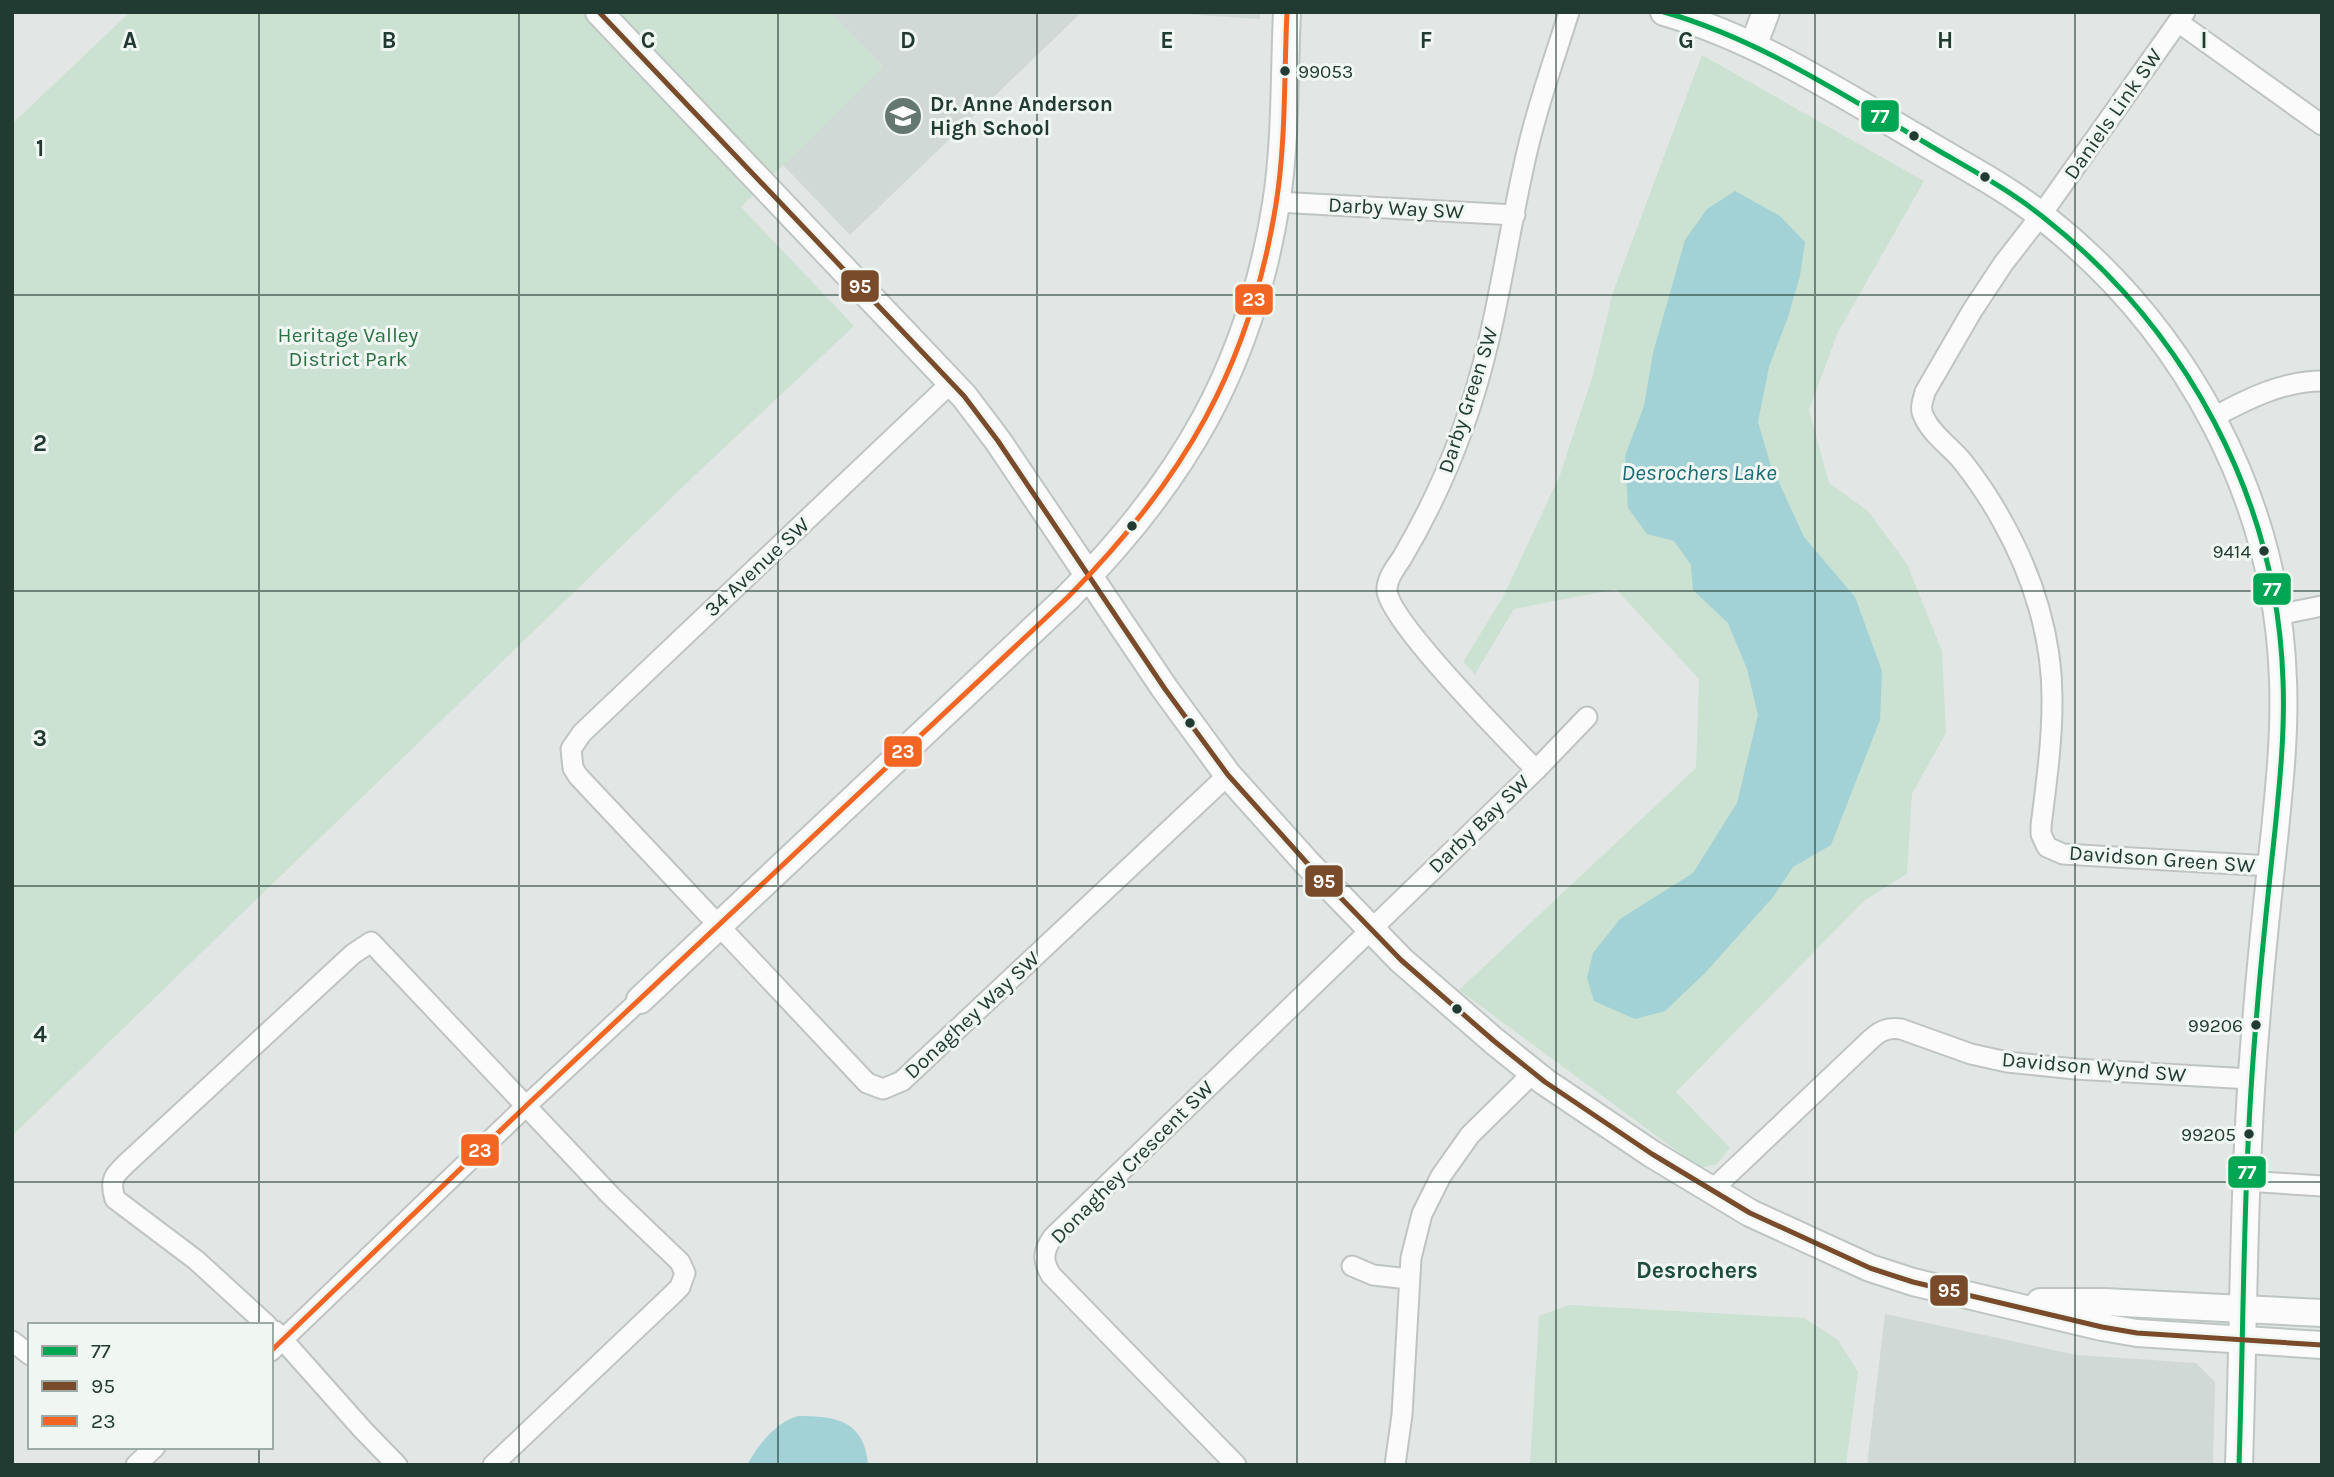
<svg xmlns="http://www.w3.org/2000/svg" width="2334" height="1477" viewBox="0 0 2334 1477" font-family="Karla,sans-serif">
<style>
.built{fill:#d0d9d5}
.green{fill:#cbe1d1}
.water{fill:#a2d1d6}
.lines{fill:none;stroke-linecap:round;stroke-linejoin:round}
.street-casing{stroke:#bfc4c2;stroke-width:23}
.secondary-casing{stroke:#bec5c2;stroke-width:30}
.street{stroke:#fbfbfb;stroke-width:19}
.secondary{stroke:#fbfbfb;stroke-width:26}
.bus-1-casing{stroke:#f0f7f3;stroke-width:10}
.bus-2-casing{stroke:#f0f7f3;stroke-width:10}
.bus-3-casing{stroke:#f0f7f3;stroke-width:10}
.bus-1{stroke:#00a651;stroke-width:5}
.bus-2{stroke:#7a4b2a;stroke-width:5}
.bus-3{stroke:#f26522;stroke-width:5}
.grid{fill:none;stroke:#213a32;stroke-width:2;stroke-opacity:0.55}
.bus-dot{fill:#213a32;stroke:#f0f7f3;stroke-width:2.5}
.labels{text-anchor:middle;stroke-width:6;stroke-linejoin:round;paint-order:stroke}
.bus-label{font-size:19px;fill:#213a32;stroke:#f0f7f3;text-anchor:end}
.poi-label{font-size:21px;font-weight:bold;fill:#213a32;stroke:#f0f7f3;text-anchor:start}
.street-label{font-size:21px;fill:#213a32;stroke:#f0f7f3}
.park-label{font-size:21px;fill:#2b7043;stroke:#f0f7f3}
.water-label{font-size:23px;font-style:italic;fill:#1c6b75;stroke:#f0f7f3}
.neighbourhood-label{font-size:23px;font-weight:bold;fill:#1d4c3e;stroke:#f0f7f3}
.grid-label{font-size:23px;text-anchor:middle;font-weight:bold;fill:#213a32;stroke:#f0f7f3;stroke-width:6;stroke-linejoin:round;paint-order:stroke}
.line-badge{stroke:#f0f7f3;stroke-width:2.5}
.badge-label{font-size:19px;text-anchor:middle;font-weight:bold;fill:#fff}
</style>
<rect width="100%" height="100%" fill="#e2e7e5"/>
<!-- built -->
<g class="built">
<polygon points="830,12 1082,12 850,235 783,165 883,67"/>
<polygon points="1153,12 1260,12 1260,19"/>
<polygon points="1885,1314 2077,1355 2196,1363 2215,1382 2213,1465 1867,1465"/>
</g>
<!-- green -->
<g class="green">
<polygon points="130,12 830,12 883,67 741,207 854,326 694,476 12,1136 12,124"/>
<polygon points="1702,55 1924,181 1838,332 1809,410 1829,483 1868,511 1907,564 1942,651 1946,733 1912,794 1907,874 1865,900 1676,1092 1730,1148 1717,1164 1700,1168 1459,990 1696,768 1699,679 1616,589 1514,609 1475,674 1463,662 1504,595 1560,475 1592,378 1613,292"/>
<polygon points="1569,1305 1804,1318 1838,1340 1858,1372 1846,1465 1530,1465 1539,1316"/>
</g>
<!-- water -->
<g class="water">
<polygon points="1735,191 1780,216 1805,242 1800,276 1788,317 1769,367 1758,422 1770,463 1804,537 1855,597 1882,671 1880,720 1831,845 1793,867 1773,897 1705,973 1665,1011 1635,1019 1594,1001 1587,978 1593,953 1620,919 1693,873 1737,803 1758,715 1747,669 1728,623 1693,590 1691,565 1674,541 1647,534 1628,508 1625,456 1644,406 1653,353 1685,240 1707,209"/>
<path d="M 798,1416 C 836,1416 864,1420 868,1465 L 747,1465 C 758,1445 776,1422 798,1416 Z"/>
</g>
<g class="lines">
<defs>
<g id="street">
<path d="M 2185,12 L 2041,215 L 2003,264 L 1972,311 L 1925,392 C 1923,401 1919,408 1924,417 C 1932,435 1951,447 1963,462 C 1977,480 1990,499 2001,519 C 2033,575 2053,639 2052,703 C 2052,744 2046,785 2041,826 L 2041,834 L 2047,847 L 2063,854 L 2271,866"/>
<polyline points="2178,22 2322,125"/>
<polyline points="1277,202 1515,215"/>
<polyline points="952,382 582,733 571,749 573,768 578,776 867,1083 883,1089 902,1081 1228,775"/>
<path d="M 2214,417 C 2247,399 2283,381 2322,381"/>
<polyline points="2277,615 2322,606"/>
<path d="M 1536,770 C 1508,741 1391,623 1387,591 C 1386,579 1396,567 1402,558 C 1426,517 1447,473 1463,428 C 1495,341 1504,255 1524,165 C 1535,113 1553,63 1569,12"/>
<polyline points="2246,1181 2322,1186"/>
<path d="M 1711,1191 L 1868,1042 C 1878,1032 1886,1027 1901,1029 L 1971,1054 L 2007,1062 L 2075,1069 L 2251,1079"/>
<polyline points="1352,1266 1373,1275 1409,1279"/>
<path d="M 267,1325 L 196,1260 L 115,1199 C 109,1180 114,1175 128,1162 L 353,954 L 371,942 L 611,1196 L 680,1262 L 685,1273 L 680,1287 L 672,1295 L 493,1465"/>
<polyline points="275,1331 363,1430 397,1465"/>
<polyline points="12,1341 30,1355"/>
<polyline points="271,1351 527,1105 640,1000"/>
<polyline points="136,1465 155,1447"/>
<path d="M 1236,1465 L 1051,1275 C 1042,1260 1043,1251 1053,1237 L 1536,770 L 1587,717"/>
<polyline points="1395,1465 1402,1415 1411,1258 1422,1214 1441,1176 1470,1135 1533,1073"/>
</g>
<g id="secondary">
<polyline points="599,12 964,396 998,441 1165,689 1228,775 1307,863 1401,960 1494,1041 1545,1082 1652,1154 1750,1213 1870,1268 1913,1282 2102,1327 2137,1333 2322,1345"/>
<path d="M 1664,12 C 1758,39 1840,93 1924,142 C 1964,166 2007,188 2043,217 C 2186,329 2277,498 2283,680 C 2285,730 2280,780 2275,830 C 2268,894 2261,959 2256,1023 C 2243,1170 2244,1317 2239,1465"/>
<polyline points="1753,46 1766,12"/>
<path d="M 640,1000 L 1068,597 C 1183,481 1250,367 1276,204 C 1286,142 1284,75 1287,12"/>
<polyline points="2040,1302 2104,1302 2322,1313"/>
</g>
</defs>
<!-- street casing -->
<use href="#street" class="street-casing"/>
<!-- secondary casing -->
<use href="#secondary" class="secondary-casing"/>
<!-- street -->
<use href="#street" class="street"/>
<!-- secondary -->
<use href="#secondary" class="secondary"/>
<defs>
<path id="bus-1" d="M 1664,12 C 1758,39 1840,93 1924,142 C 1964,166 2007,188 2043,217 C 2186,329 2277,498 2283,680 C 2285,730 2280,780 2275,830 C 2268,894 2261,959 2256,1023 C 2243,1170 2244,1317 2239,1465"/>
<polyline id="bus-2" points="599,12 964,396 998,441 1165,689 1228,775 1307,863 1401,960 1494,1041 1545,1082 1652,1154 1750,1213 1870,1268 1913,1282 2102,1327 2137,1333 2322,1345"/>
<path id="bus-3" d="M 271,1351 L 527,1105 L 1068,597 C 1183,481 1250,367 1276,204 C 1286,142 1284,75 1287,12"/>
</defs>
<!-- bus-1 casing -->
<use href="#bus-1" class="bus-1-casing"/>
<!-- bus-2 casing -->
<use href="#bus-2" class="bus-2-casing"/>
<!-- bus-3 casing -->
<use href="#bus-3" class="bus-3-casing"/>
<!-- bus-1 -->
<use href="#bus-1" class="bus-1"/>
<!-- bus-2 -->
<use href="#bus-2" class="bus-2"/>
<!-- bus-3 -->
<use href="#bus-3" class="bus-3"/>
</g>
<!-- grid -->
<path class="grid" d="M 259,12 L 259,1325M 519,12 L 519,1465M 778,12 L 778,1465M 1037,12 L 1037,1465M 1297,12 L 1297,1465M 1556,12 L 1556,1465M 1815,12 L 1815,1465M 2075,12 L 2075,1465M 12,295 L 2322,295M 12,591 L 2322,591M 12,886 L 2322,886M 12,1182 L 2322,1182M 259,1447 L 259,1465"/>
<!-- icons -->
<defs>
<symbol id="school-disc" viewBox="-11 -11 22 22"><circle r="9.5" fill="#657771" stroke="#f0f7f3"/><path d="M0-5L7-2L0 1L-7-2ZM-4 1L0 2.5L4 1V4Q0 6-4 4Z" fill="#fff"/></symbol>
</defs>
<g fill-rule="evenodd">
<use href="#school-disc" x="881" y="94" width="44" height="44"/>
</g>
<!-- markers -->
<g class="bus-dot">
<circle cx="1285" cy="71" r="6"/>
<circle cx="1914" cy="136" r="6"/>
<circle cx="1985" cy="177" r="6"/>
<circle cx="1132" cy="526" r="6"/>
<circle cx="2264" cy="551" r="6"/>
<circle cx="1190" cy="723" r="6"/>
<circle cx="1457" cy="1009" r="6"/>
<circle cx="2256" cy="1025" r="6"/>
<circle cx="2249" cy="1134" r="6"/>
</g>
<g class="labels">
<!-- bus labels -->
<g class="bus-label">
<text x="1298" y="78" text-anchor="start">99053</text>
<text x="2251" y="558">9414</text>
<text x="2243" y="1032">99206</text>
<text x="2236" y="1141">99205</text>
</g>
<!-- poi labels -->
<g class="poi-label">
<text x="930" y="111">Dr. Anne Anderson<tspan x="930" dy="24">High School</tspan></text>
</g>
<!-- street labels -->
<g class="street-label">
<text transform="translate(2113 114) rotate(-55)" y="7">Daniels Link SW</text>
<text transform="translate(1396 208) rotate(3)" y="7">Darby Way SW</text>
<text transform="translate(1468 400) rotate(-72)" y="7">Darby Green SW</text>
<text transform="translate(757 567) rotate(-43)" y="7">34 Avenue SW</text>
<text transform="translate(1479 824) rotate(-44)" y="7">Darby Bay SW</text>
<text transform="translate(2162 859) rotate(4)" y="7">Davidson Green SW</text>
<text transform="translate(972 1015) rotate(-43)" y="7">Donaghey Way SW</text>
<text transform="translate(2094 1067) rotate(5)" y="7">Davidson Wynd SW</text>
<text transform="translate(1132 1162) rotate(-45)" y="7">Donaghey Crescent SW</text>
</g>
<!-- park labels -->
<g class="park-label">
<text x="348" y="342">Heritage Valley<tspan x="348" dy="24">District Park</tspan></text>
</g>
<!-- water labels -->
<g class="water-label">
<text x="1699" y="480">Desrochers Lake</text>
</g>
<!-- neighbourhood labels -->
<g class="neighbourhood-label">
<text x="1697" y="1278">Desrochers</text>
</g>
</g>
<g class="grid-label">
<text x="130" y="48">A</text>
<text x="389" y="48">B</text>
<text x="648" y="48">C</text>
<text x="908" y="48">D</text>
<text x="1167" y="48">E</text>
<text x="1426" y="48">F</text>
<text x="1686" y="48">G</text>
<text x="1945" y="48">H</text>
<text x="2204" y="48">I</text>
<text x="40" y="156">1</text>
<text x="40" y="451">2</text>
<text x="40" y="746">3</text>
<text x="40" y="1042">4</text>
</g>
<g class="line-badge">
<rect x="1860" y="99" width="40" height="34" rx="7" fill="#00a651"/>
<rect x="840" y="269" width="40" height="34" rx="7" fill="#7a4b2a"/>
<rect x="1234" y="283" width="40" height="33" rx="7" fill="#f26522"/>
<rect x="2252" y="572" width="40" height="34" rx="7" fill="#00a651"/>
<rect x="883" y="735" width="40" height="33" rx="7" fill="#f26522"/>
<rect x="1304" y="864" width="40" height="34" rx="7" fill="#7a4b2a"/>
<rect x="460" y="1133" width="40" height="34" rx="7" fill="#f26522"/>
<rect x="2227" y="1155" width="40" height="34" rx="7" fill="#00a651"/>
<rect x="1929" y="1274" width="40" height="33" rx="7" fill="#7a4b2a"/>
</g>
<g class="badge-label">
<text x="1880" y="123">77</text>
<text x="860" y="293">95</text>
<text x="1254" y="306">23</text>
<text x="2272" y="596">77</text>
<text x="903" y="758">23</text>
<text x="1324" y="888">95</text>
<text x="480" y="1157">23</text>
<text x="2247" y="1179">77</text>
<text x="1949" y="1297">95</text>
</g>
<!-- border -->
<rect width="2334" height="1477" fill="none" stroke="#213a32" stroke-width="28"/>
<!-- legend -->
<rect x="28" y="1323" width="245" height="126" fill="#f0f7f3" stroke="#9daba6" stroke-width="2"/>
<rect x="42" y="1346" width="35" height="10" fill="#00a651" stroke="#9daba6" stroke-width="2"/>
<text x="91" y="1358" font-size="21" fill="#213a32">77</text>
<rect x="42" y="1381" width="35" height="10" fill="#7a4b2a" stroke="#9daba6" stroke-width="2"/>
<text x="91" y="1393" font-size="21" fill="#213a32">95</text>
<rect x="42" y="1416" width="35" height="10" fill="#f26522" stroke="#9daba6" stroke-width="2"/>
<text x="91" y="1428" font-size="21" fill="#213a32">23</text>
</svg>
